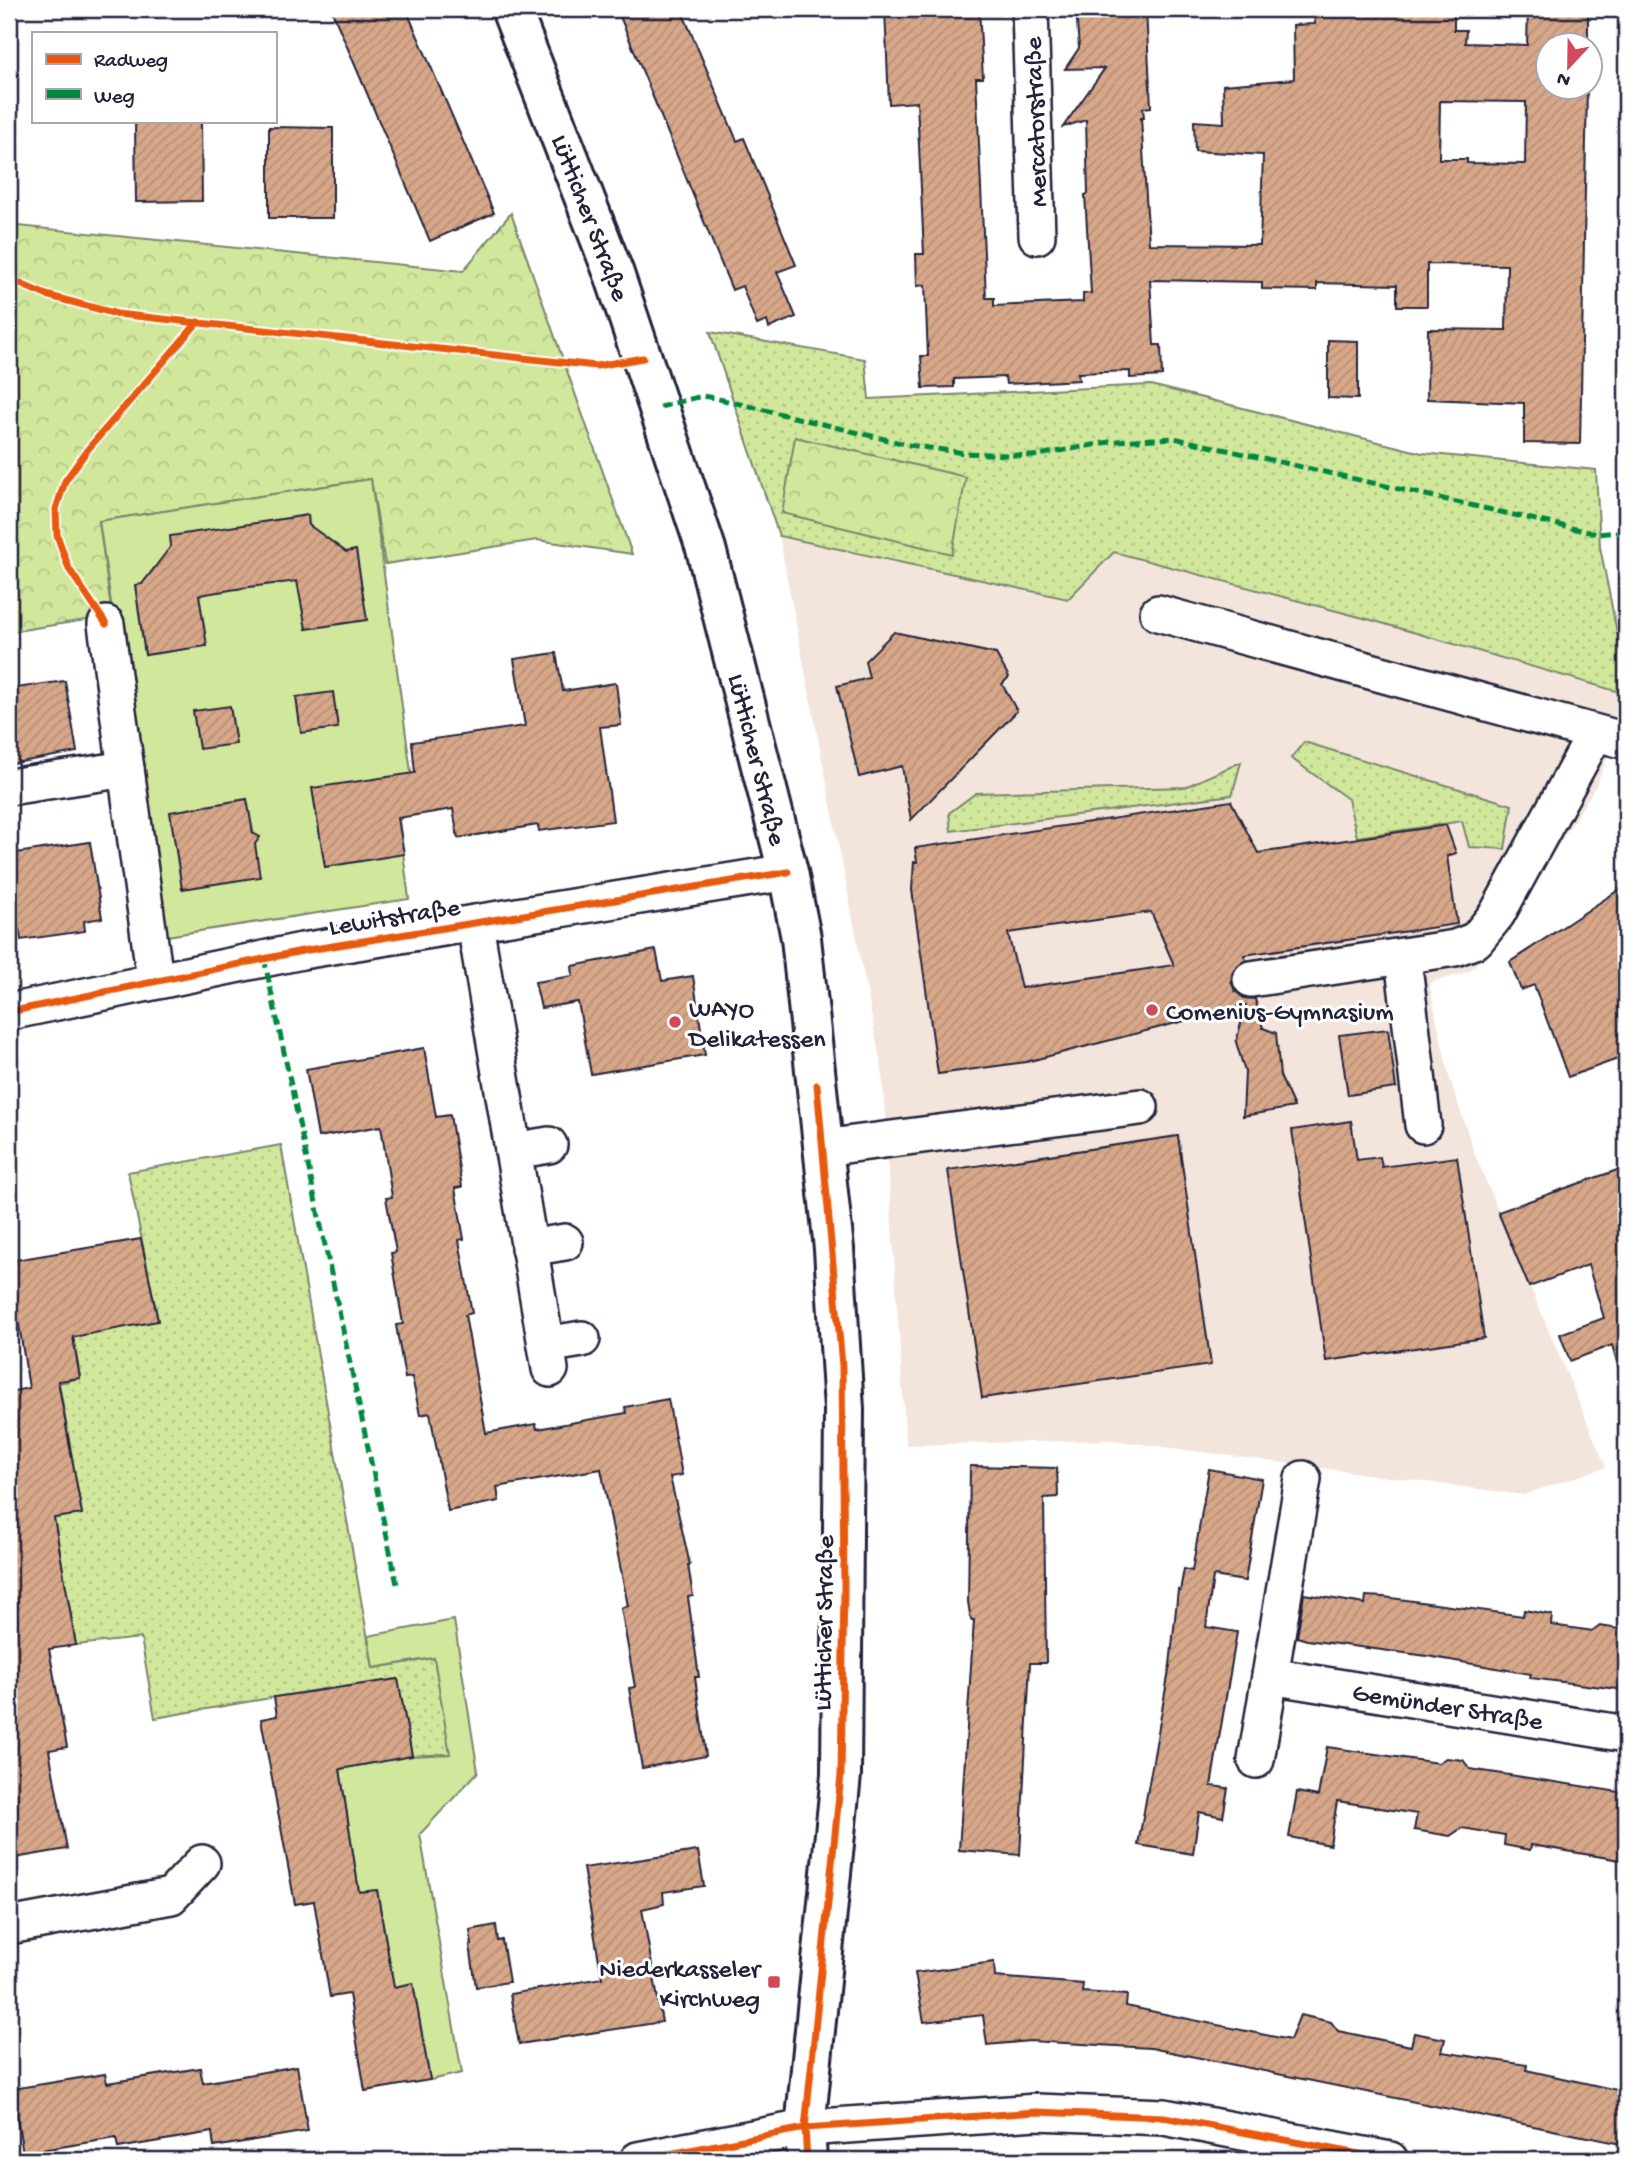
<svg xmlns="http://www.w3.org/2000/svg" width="1635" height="2169" viewBox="0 0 1635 2169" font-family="'Gochi Hand',sans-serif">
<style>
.built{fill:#f3e5dc}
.grass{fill:url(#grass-dots);stroke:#7a846c;stroke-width:2}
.park{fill:url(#park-crowns);stroke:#7a846c;stroke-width:2}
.garden{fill:#d1e79c;stroke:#7a846c;stroke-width:2}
.building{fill:url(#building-hatch);stroke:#22223b;stroke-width:2;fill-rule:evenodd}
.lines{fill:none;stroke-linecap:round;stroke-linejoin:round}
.minor-casing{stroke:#22223b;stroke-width:40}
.major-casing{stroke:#22223b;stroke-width:44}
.minor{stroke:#fff;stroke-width:35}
.major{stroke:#fff;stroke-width:38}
.quiet{stroke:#00873e;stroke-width:5;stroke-dasharray:10 5;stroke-linecap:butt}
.cycleway-casing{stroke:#fff;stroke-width:11}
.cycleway{stroke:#e8590c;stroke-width:7}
.poi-dot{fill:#d1495b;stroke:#fff;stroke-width:2.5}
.labels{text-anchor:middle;stroke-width:6;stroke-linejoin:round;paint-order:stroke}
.street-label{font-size:26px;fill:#22223b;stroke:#fff}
.poi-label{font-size:26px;fill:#22223b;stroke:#fff;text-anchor:start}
</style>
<defs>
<pattern id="grass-dots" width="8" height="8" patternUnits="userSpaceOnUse" patternTransform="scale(1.75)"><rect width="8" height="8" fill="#d1e79c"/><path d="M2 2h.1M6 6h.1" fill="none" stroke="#b3c687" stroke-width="1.8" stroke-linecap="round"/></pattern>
<pattern id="park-crowns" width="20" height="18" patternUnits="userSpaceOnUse" patternTransform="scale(1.75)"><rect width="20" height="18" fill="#d1e79c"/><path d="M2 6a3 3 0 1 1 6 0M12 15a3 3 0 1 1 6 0" fill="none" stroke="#b3c687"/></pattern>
<pattern id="building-hatch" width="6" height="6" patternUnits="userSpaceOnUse" patternTransform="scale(1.75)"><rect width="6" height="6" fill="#d7a789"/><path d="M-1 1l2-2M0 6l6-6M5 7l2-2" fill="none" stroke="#b88f77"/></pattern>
</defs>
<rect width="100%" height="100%" fill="#fff"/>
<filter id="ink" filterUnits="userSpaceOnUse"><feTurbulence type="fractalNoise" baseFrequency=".0143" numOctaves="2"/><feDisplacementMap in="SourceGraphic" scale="14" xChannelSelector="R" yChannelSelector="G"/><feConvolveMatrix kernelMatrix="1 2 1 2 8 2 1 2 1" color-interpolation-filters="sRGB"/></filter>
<g filter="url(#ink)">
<!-- built -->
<polygon class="built" points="779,536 1068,599 1113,552 1371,620 1626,694 1626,710 1597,784 1496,945 1468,972 1429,983 1449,1076 1475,1155 1606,1467 1523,1495 1112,1440 906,1445 882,1070"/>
<!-- grass -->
<g class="grass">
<polygon points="710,332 865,359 869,399 1151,385 1422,453 1596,470 1600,547 1626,678 1626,694 1371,620 1114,552 1068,599 779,536"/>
<polygon points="1304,742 1512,805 1505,849 1469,847 1462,821 1357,837 1348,799 1291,758"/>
<polygon points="1241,762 1232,795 951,831 949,813 976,793 1185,787"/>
<polygon points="281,1145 373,1668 434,1658 451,1754 412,1756 398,1680 330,1692 328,1688 155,1718 141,1638 76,1645 54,1518 82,1514 59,1383 80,1378 73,1337 81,1335 80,1329 103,1331 158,1320 128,1172"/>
</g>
<!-- park -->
<g class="park">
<polygon points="511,213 632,554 537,540 385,564 371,479 99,521 112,616 9,632 9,225 463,271"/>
<polygon points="795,437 966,477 952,554 782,513"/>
</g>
<!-- garden -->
<g class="garden">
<polygon points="371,479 415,801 399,821 409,899 160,937 99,521"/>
<polygon points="454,1620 478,1772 420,1834 462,2073 430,2080 413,1984 394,1987 377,1890 359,1892 340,1769 412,1756 450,1754 434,1658 373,1668 368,1636"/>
</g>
<!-- building -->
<g class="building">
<polygon points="331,9 406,9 494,213 430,241"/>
<polygon points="617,9 681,9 737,141 744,138 796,265 777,272 796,317 769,328 767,321 757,325 742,286 732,290"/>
<path d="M 885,9 L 979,9 L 983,78 L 976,78 L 986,298 L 994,298 L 994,306 L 1083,302 L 1083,294 L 1091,293 L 1085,195 L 1088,194 L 1086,120 L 1063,127 L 1105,68 L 1065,69 L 1079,48 L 1076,9 L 1146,9 L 1151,107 L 1143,108 L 1144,118 L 1141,118 L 1149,244 L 1260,245 L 1263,155 L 1195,151 L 1194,121 L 1224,123 L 1223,85 L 1294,79 L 1293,25 L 1315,24 L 1314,9 L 1454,9 L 1454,30 L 1466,30 L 1465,43 L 1527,45 L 1528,9 L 1588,9 L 1588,46 L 1548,46 L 1548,88 L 1587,88 L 1580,444 L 1524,443 L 1524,403 L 1427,399 L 1428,329 L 1506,330 L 1507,265 L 1427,264 L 1427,306 L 1397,306 L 1397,285 L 1317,283 L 1317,290 L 1262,289 L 1262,282 L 1150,280 L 1154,345 L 1161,345 L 1162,376 L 1130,378 L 1130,371 L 1078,373 L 1079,380 L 1006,384 L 1005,377 L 954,379 L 954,387 L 923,388 L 921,356 L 928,356 L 925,285 L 917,286 L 916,254 L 924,254 L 917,102 L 889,104 ZM 1440,101 L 1526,102 L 1525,164 L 1467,163 L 1467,159 L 1439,159 Z"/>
<polygon points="135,121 201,121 202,201 136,202"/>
<polygon points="269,127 333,128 333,218 269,218"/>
<polygon points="1328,340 1358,341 1358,399 1328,398"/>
<polygon points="308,515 309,525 346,552 356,550 367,620 306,629 297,581 249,587 199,595 207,646 145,655 135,585 142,584 171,546 170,536"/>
<polygon points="894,632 996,654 1009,677 1002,684 1017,711 911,820 902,766 859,777 837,686 869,678 865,661"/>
<polygon points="556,653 563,691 616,683 621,725 600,727 613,821 539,831 538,825 458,838 453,809 398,818 404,854 325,867 312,788 415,773 412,742 525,726 514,659"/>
<polygon points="65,681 77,752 9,764 9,689"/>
<polygon points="333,692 338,728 301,733 296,697"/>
<polygon points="230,706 236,744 199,749 193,711"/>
<polygon points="247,799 253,833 260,837 255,844 260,877 182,889 170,812"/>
<path d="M 1231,801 L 1258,853 L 1446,825 L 1456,853 L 1447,856 L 1457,924 L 1244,955 L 1246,960 L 1233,971 L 1231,981 L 1235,991 L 1244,998 L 1255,999 L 1263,1028 L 1276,1033 L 1280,1076 L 1294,1107 L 1243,1116 L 1245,1072 L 1236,1042 L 1246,1005 L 1026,1062 L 938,1074 L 912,890 L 914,862 L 917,862 L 915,848 ZM 1151,912 L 1174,965 L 1021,988 L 1008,933 Z"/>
<polygon points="90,842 102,918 84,921 85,931 21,940 19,929 9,931 9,854"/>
<polygon points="1626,885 1626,1056 1568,1077 1534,985 1521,990 1510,962"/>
<polygon points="656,950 662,981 693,976 705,1055 591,1074 578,1002 541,1008 535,982 573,976 572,966"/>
<polygon points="1388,1029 1396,1088 1348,1095 1339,1035"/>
<polygon points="424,1048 436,1117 450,1115 462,1187 455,1188 464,1239 459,1240 472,1313 465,1315 486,1433 536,1424 537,1429 576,1422 626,1413 625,1407 668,1399 682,1475 670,1477 690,1565 688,1565 693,1596 688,1597 699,1677 695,1677 706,1756 642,1768 629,1688 635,1687 621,1608 628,1606 601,1469 497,1487 499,1501 448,1511 430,1413 420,1415 412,1377 405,1378 396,1325 403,1324 391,1253 396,1252 386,1198 392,1197 381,1126 318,1137 306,1069"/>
<polygon points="1351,1121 1357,1160 1380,1157 1382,1167 1457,1157 1484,1338 1326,1361 1292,1130"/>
<polygon points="1178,1136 1211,1365 982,1398 948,1170"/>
<polygon points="1626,1167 1626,1368 1619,1369 1612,1345 1570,1361 1560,1334 1604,1318 1588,1265 1529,1287 1498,1212"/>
<polygon points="141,1239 158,1321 73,1337 80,1378 58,1381 82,1514 54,1518 76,1645 49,1649 67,1747 49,1750 67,1849 9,1859 9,1392 29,1388 9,1261"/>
<polygon points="970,1466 1057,1468 1058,1497 1044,1498 1046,1663 1030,1663 1020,1855 959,1850 974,1620 971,1620 968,1602"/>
<polygon points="1209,1469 1262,1479 1245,1581 1213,1576 1206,1627 1237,1632 1211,1786 1228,1788 1223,1817 1199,1812 1193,1854 1138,1845 1170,1665 1178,1590 1180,1591 1184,1569 1192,1571"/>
<polygon points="1304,1594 1365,1604 1366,1596 1384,1597 1523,1616 1524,1610 1552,1615 1551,1625 1593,1631 1600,1626 1626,1630 1626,1690 1530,1678 1531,1674 1427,1656 1307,1640 1297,1637"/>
<polygon points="398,1679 412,1756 340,1769 359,1892 377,1890 394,1987 413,1983 430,2080 365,2091 349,1994 330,1997 314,1901 295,1904 261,1719 277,1716 274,1697"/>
<polygon points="1327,1747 1438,1763 1446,1758 1463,1760 1470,1769 1626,1793 1626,1861 1531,1845 1530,1850 1504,1845 1505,1835 1462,1828 1450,1836 1414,1830 1417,1814 1337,1801 1330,1845 1289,1837 1297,1792 1318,1796"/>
<polygon points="698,1851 704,1886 663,1892 664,1904 642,1909 662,2022 519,2044 510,1994 602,1978 583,1868"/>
<polygon points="496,1925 498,1941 502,1940 509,1982 476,1987 470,1945 472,1945 470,1930"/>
<polygon points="994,1962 995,1977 1083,1984 1082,1992 1127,1995 1126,2006 1290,2040 1300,2015 1331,2022 1338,2031 1411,2046 1414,2033 1445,2039 1442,2052 1527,2065 1526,2070 1626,2092 1626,2145 1151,2048 1030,2041 987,2045 983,2015 924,2022 915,1973"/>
<polygon points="297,2066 308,2131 214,2147 212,2132 118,2148 116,2138 23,2153 12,2089 105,2074 107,2083 200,2068 203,2083"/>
</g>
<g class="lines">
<defs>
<g id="minor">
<polyline points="1030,9 1037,236"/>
<polyline points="1158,613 1626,741"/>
<polyline points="106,624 155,979"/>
<polyline points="9,787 126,769"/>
<polyline points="475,924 550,1369"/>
<polyline points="1403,958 1423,1125"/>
<polyline points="1251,979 1455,948 1476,940 1497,914 1595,734"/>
<polyline points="9,1012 302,951 788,872"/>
<polyline points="822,1148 1140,1107"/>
<polyline points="513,1151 549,1145"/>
<polyline points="529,1248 565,1242"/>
<polyline points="546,1345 582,1339"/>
<polyline points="1303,1479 1270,1676 1626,1734"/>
<polyline points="1256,1760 1270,1676"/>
<polyline points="9,1926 171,1896 202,1863"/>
<polyline points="638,2160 805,2128 1036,2112 1164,2117 1390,2160"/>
</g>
<polyline id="major" points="511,9 614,274 706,549 788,872 801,938 834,1249 844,1409 841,1775 805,2128 807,2160"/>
</defs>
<!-- minor casing -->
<use href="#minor" class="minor-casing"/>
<!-- major casing -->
<use href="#major" class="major-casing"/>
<!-- minor -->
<use href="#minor" class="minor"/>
<!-- major -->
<use href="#major" class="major"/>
<!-- quiet -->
<g class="quiet">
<polyline points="660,407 702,396 715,398 909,445 964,453 1033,456 1115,441 1174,438 1598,534 1626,531"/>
<polyline points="264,958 398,1589"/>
</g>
<defs>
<g id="cycleway">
<polyline points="9,279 46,295 117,314 596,366 643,358"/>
<polyline points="106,624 69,569 57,535 56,509 65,481 88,449 198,322"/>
<polyline points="9,1012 302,951 788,872"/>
<polyline points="638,2160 805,2128 1036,2112 1164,2117 1390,2160"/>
<polyline points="807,2160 805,2128 841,1775 844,1588 842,1366 817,1085"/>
</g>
</defs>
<!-- cycleway casing -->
<use href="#cycleway" class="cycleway-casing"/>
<!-- cycleway -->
<use href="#cycleway" class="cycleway"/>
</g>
</g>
<!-- markers -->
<g class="poi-dot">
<circle cx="1152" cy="1010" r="7"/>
<circle cx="675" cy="1022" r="7"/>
<rect x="767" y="1975" width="14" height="14" rx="3.5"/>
</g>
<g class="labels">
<!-- street labels -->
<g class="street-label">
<text transform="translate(1034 122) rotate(-92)" y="9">Mercatorstraße</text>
<text transform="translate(592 217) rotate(69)" y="9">Lütticher Straße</text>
<text transform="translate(759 759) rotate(76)" y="9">Lütticher Straße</text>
<text transform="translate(394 915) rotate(-9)" y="9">Lewitstraße</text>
<text transform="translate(822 1623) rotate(-89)" y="9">Lütticher Straße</text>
<text transform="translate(1448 1705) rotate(9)" y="9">Gemünder Straße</text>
</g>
<!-- poi labels -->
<g class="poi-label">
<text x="689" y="1016">WAYO<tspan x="689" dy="30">Delikatessen</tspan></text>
<text x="1166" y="1019">Comenius-Gymnasium</text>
<text x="760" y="1976" text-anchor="end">Niederkasseler<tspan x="760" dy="30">Kirchweg</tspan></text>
</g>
</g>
<!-- margin -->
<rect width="1635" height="2169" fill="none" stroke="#fff" stroke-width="35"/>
<rect x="18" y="18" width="1600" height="2134" fill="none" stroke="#22223b" stroke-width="2.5" filter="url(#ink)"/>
<!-- legend -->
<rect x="32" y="32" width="245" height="91" fill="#ffffff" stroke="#a7a7b1" stroke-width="2"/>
<rect x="46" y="54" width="35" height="10" fill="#e8590c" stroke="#a7a7b1" stroke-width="2"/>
<text x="94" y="66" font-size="21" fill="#22223b">Radweg</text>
<rect x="46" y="89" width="35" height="10" fill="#00873e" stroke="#a7a7b1" stroke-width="2"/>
<text x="94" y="102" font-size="21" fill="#22223b">Weg</text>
<!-- north arrow -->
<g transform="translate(1569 66) rotate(202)"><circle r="33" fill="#ffffff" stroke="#a7a7b1" stroke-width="2"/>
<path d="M0-5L12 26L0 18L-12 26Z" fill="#d1495b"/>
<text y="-10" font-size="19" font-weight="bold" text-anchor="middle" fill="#22223b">N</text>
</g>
</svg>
